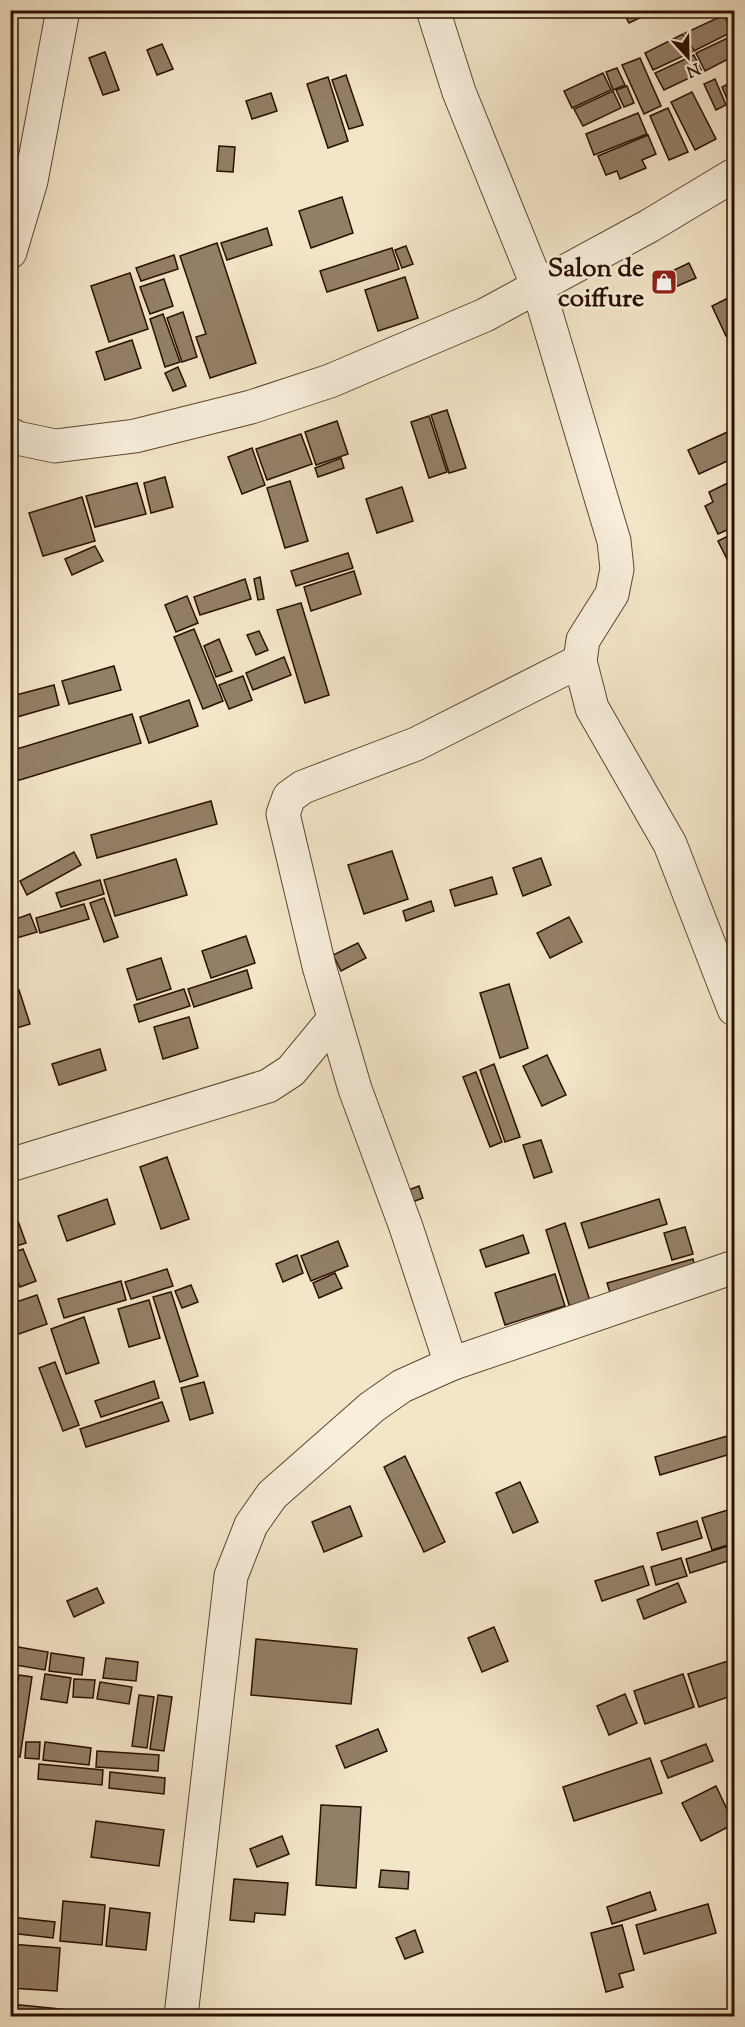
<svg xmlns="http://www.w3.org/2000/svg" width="745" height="2027" viewBox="0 0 745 2027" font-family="'Sorts Mill Goudy',serif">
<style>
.building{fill:#937f67;stroke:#2a1000;stroke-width:1.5}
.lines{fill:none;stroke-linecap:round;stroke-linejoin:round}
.minor-casing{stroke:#5c4532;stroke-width:35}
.minor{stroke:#f7eedb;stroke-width:33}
.labels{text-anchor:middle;stroke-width:5;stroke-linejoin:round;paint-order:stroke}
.poi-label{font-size:26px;font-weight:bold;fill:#2a1000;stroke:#f7eedb;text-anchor:end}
</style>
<rect width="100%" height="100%" fill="#f3e5c7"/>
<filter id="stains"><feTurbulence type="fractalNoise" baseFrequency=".00333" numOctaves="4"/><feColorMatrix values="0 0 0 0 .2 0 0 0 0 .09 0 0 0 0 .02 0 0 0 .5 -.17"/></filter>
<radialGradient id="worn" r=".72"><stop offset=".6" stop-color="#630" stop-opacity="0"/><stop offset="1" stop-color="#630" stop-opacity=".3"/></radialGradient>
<!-- building -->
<g class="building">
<polygon points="622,10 646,10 648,14 629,23"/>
<polygon points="724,15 732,32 694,51 685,33"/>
<polygon points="683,34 692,52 653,70 645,53"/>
<polygon points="734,35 734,56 705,71 696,53"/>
<polygon points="162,44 173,69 157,75 147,50"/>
<polygon points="105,52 119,90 103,95 89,58"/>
<polygon points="694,55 702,72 664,90 655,73"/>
<polygon points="640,58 661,106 644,114 622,65"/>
<polygon points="617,68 625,85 613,90 606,72"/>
<polygon points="603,73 611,90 572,108 564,91"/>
<polygon points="346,75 363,125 349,129 332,80"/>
<polygon points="328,77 348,141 328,148 307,84"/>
<polygon points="715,79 726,105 716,110 704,84"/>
<polygon points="734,81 734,115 722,87"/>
<polygon points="627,86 634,103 624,107 616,90"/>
<polygon points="613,91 621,108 583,126 574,109"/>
<polygon points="692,92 716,139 695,150 671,102"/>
<polygon points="271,93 277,111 252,119 246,101"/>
<polygon points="668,108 688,152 669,160 650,116"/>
<polygon points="638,113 647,134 594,155 586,134"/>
<polygon points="648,135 656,154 642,160 646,168 620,179 617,171 606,175 598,156"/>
<polygon points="219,146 235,147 233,172 217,171"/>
<polygon points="342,197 353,233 311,248 299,211"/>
<polygon points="267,228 272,245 227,260 221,243"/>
<polygon points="217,243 256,363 210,378 196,337 206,334 180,256"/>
<polygon points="406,246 413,264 402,268 395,250"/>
<polygon points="392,248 399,269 327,292 320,271"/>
<polygon points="174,255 178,269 141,281 136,268"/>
<polygon points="689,263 696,278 661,293 655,279"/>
<polygon points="130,273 148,329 109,342 91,286"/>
<polygon points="405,277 418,318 378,331 365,290"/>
<polygon points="164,279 173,306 150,314 140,287"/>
<polygon points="734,295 734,332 726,336 712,306"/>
<polygon points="183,312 197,357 182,362 167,318"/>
<polygon points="163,314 180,362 165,367 150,319"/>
<polygon points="132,340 141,368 105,380 96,352"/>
<polygon points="178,367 186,386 173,391 165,373"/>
<polygon points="447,410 466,468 449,473 431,415"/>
<polygon points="429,416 447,472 429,478 411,422"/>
<polygon points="337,421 348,454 316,465 305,432"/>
<polygon points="734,429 734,458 699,474 688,450"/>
<polygon points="301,434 312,464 267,480 256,449"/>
<polygon points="252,448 265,485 242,494 228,457"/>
<polygon points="341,458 344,468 318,477 315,468"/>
<polygon points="165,477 173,507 151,513 144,483"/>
<polygon points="734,480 734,527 718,534 705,506 713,502 709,492"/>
<polygon points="290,481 308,541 285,548 267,488"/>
<polygon points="137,483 146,514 95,527 86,496"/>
<polygon points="402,487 413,521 377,533 366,499"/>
<polygon points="82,497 95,541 43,556 29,513"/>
<polygon points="734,533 734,570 733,571 718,541"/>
<polygon points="95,546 103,561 72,575 65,559"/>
<polygon points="348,553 353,568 296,586 291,571"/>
<polygon points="354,571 361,594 311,611 304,587"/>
<polygon points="260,577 264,599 258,600 254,579"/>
<polygon points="245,579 251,599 200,615 194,597"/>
<polygon points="187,596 198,623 176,632 165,605"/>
<polygon points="301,603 329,695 305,703 277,610"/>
<polygon points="194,629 223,701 203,709 174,637"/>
<polygon points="259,631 268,650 256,655 247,635"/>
<polygon points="219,639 232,671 216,677 204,646"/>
<polygon points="284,657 291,675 253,690 246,673"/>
<polygon points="114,666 121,690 69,704 62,681"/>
<polygon points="243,676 252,700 229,709 219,685"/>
<polygon points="54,685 59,705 17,717 12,696"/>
<polygon points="189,700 198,726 149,743 140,717"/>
<polygon points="132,714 141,743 10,783 10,751"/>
<polygon points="211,801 217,824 97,858 91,835"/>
<polygon points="392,851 408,899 364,914 348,865"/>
<polygon points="74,852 81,865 27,895 20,881"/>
<polygon points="541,858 551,885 523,896 513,868"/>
<polygon points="176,859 187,895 115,916 104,880"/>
<polygon points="492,877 497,894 455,906 450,890"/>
<polygon points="100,880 104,894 61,907 56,893"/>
<polygon points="104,898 118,937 104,942 90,903"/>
<polygon points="431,901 434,911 406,921 403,911"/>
<polygon points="84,904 89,919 40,933 36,918"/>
<polygon points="30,914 37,932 10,940 10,921"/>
<polygon points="569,917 582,942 550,958 537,933"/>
<polygon points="246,936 255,963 211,978 202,951"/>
<polygon points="358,943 366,958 341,971 333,955"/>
<polygon points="161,958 171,989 137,1000 127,969"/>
<polygon points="247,970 252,988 194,1007 188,989"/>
<polygon points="509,984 528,1048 500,1058 480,993"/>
<polygon points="184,989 190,1006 139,1022 134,1005"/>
<polygon points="19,990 30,1024 10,1030 10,993"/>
<polygon points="189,1017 198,1048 163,1059 154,1027"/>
<polygon points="100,1049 106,1070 59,1085 52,1064"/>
<polygon points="547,1055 566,1095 542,1106 523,1066"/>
<polygon points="494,1064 520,1137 505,1142 480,1070"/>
<polygon points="476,1072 502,1142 490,1147 463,1077"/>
<polygon points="541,1140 552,1172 534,1178 523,1145"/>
<polygon points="167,1157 189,1219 161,1229 140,1167"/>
<polygon points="419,1186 423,1198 407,1204 403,1192"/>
<polygon points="107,1199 115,1224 67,1241 58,1216"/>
<polygon points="659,1199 667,1224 589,1248 581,1223"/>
<polygon points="18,1221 26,1243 10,1248 10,1224"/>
<polygon points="565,1223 590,1301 570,1308 546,1230"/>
<polygon points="685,1227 693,1254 672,1260 664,1233"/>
<polygon points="523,1235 529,1253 486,1267 480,1250"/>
<polygon points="338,1241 348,1266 311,1281 301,1256"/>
<polygon points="23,1249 36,1281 20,1287 10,1263 10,1254"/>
<polygon points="297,1255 303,1273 283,1282 276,1264"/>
<polygon points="693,1259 697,1275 612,1299 607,1283"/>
<polygon points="10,1269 17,1285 10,1288"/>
<polygon points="167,1269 173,1286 131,1299 125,1282"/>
<polygon points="335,1273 342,1288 319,1298 313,1283"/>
<polygon points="555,1274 565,1306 505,1325 495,1293"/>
<polygon points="121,1281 126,1300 64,1318 58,1299"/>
<polygon points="191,1285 198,1302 182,1308 175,1291"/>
<polygon points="171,1292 198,1376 180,1382 153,1297"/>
<polygon points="37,1295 47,1324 13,1336 10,1329 10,1304"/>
<polygon points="149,1300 160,1338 129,1347 118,1309"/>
<polygon points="84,1317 99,1363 66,1374 51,1329"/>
<polygon points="55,1362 79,1425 63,1431 39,1368"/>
<polygon points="154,1381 159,1398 101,1417 95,1401"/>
<polygon points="204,1382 213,1413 190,1420 181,1388"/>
<polygon points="162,1402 169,1421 86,1447 80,1429"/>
<polygon points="734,1434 734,1453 660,1475 655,1457"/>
<polygon points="405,1456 445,1542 424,1552 384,1467"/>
<polygon points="520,1482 538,1522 513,1533 496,1493"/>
<polygon points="350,1506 362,1536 324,1552 312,1522"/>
<polygon points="734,1508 734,1543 712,1550 702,1518"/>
<polygon points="697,1521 702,1538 662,1550 657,1533"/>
<polygon points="731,1545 734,1559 690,1573 686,1559"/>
<polygon points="681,1558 687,1576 656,1585 651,1567"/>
<polygon points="643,1566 649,1585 602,1601 595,1581"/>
<polygon points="678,1583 686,1602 644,1619 637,1600"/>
<polygon points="97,1588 104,1603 74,1617 67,1601"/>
<polygon points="494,1627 508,1661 482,1672 468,1638"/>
<polygon points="256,1639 357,1649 351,1704 251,1695"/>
<polygon points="18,1647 48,1652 45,1670 15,1665"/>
<polygon points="51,1653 84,1658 82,1675 49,1671"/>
<polygon points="106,1658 138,1662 136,1681 103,1678"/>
<polygon points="734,1659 734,1695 699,1707 688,1674"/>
<polygon points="45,1674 71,1678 67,1703 41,1699"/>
<polygon points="683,1674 694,1707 645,1724 634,1691"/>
<polygon points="19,1675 32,1677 20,1757 10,1756 10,1736"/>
<polygon points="74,1679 95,1680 93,1698 73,1697"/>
<polygon points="100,1682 132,1687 129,1704 97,1699"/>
<polygon points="625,1694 637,1723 609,1735 597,1706"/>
<polygon points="139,1695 154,1697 147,1748 132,1746"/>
<polygon points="158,1695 172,1697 164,1751 150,1749"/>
<polygon points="378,1729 387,1751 345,1768 336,1746"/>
<polygon points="26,1742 40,1742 39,1759 25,1758"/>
<polygon points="45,1742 91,1748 89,1765 43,1760"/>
<polygon points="706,1744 713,1761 668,1778 661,1761"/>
<polygon points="97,1751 159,1755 158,1771 96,1767"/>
<polygon points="650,1758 662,1793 574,1821 563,1787"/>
<polygon points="39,1764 103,1770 102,1785 38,1779"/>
<polygon points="110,1772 165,1778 164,1794 109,1788"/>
<polygon points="716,1786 734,1824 701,1841 682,1803"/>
<polygon points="321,1805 361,1807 356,1888 316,1885"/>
<polygon points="96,1821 164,1830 159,1866 91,1857"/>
<polygon points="282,1836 289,1854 257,1867 250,1849"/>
<polygon points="381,1870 409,1872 408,1889 379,1887"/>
<polygon points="234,1879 288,1883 285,1915 255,1913 254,1922 230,1920"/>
<polygon points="650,1892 656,1910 612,1924 607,1907"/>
<polygon points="63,1901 105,1905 102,1945 60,1941"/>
<polygon points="708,1904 716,1933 644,1954 636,1925"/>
<polygon points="110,1908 150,1913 146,1950 106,1946"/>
<polygon points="10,1917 55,1922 53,1938 10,1933"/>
<polygon points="622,1925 634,1970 619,1974 623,1987 606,1992 591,1933"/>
<polygon points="415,1930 423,1952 405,1959 396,1938"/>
<polygon points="10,1944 60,1948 57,1991 10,1988"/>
<polygon points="10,2004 131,2016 10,2016"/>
</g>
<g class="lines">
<defs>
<g id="minor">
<polyline points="433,10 459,92 538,287 614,541 617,569 612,594 583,640 580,661 592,708 670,844 734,1009"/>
<polyline points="10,252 31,181 63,10"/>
<polyline points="10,434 17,438 55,446 135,436 251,407 330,381 485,315 649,226 734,175"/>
<polyline points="10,1165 268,1086 291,1071 334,1019"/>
<polyline points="451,1364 406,1227 355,1089 319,966 283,814 289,797 303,787 416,744 580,661"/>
<polyline points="181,2016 231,1576 251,1525 272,1495 372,1407 402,1386 451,1364 734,1267"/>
</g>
</defs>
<!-- minor casing -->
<use href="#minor" class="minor-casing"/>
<!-- minor -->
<use href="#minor" class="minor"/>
</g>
<!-- icons -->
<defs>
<symbol id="shop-square" viewBox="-11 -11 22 22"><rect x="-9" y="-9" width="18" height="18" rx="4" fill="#8f2418" stroke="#f7eedb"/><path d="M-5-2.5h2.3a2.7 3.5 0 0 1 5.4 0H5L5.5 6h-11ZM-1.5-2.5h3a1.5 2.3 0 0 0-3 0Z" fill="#fff"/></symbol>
</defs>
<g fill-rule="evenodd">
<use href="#shop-square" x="649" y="267" width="30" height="30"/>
</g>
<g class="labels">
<!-- poi labels -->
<g class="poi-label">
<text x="644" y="276">Salon de<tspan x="644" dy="30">coiffure</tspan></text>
</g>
</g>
<!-- margin -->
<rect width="745" height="2027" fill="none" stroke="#f3e5c7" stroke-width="36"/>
<rect x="12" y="12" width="721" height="2003" fill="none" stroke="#2a1000" stroke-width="3"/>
<rect x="18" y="18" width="709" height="1991" fill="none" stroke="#2a1000" stroke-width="1.5"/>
<!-- north arrow -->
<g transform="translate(688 57) rotate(158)" stroke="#f7eedb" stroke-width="4.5" paint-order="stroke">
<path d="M0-4.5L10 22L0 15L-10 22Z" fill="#2a1000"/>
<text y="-9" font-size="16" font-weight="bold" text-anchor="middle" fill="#2a1000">N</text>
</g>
<rect width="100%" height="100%" filter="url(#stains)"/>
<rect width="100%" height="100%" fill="url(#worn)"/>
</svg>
